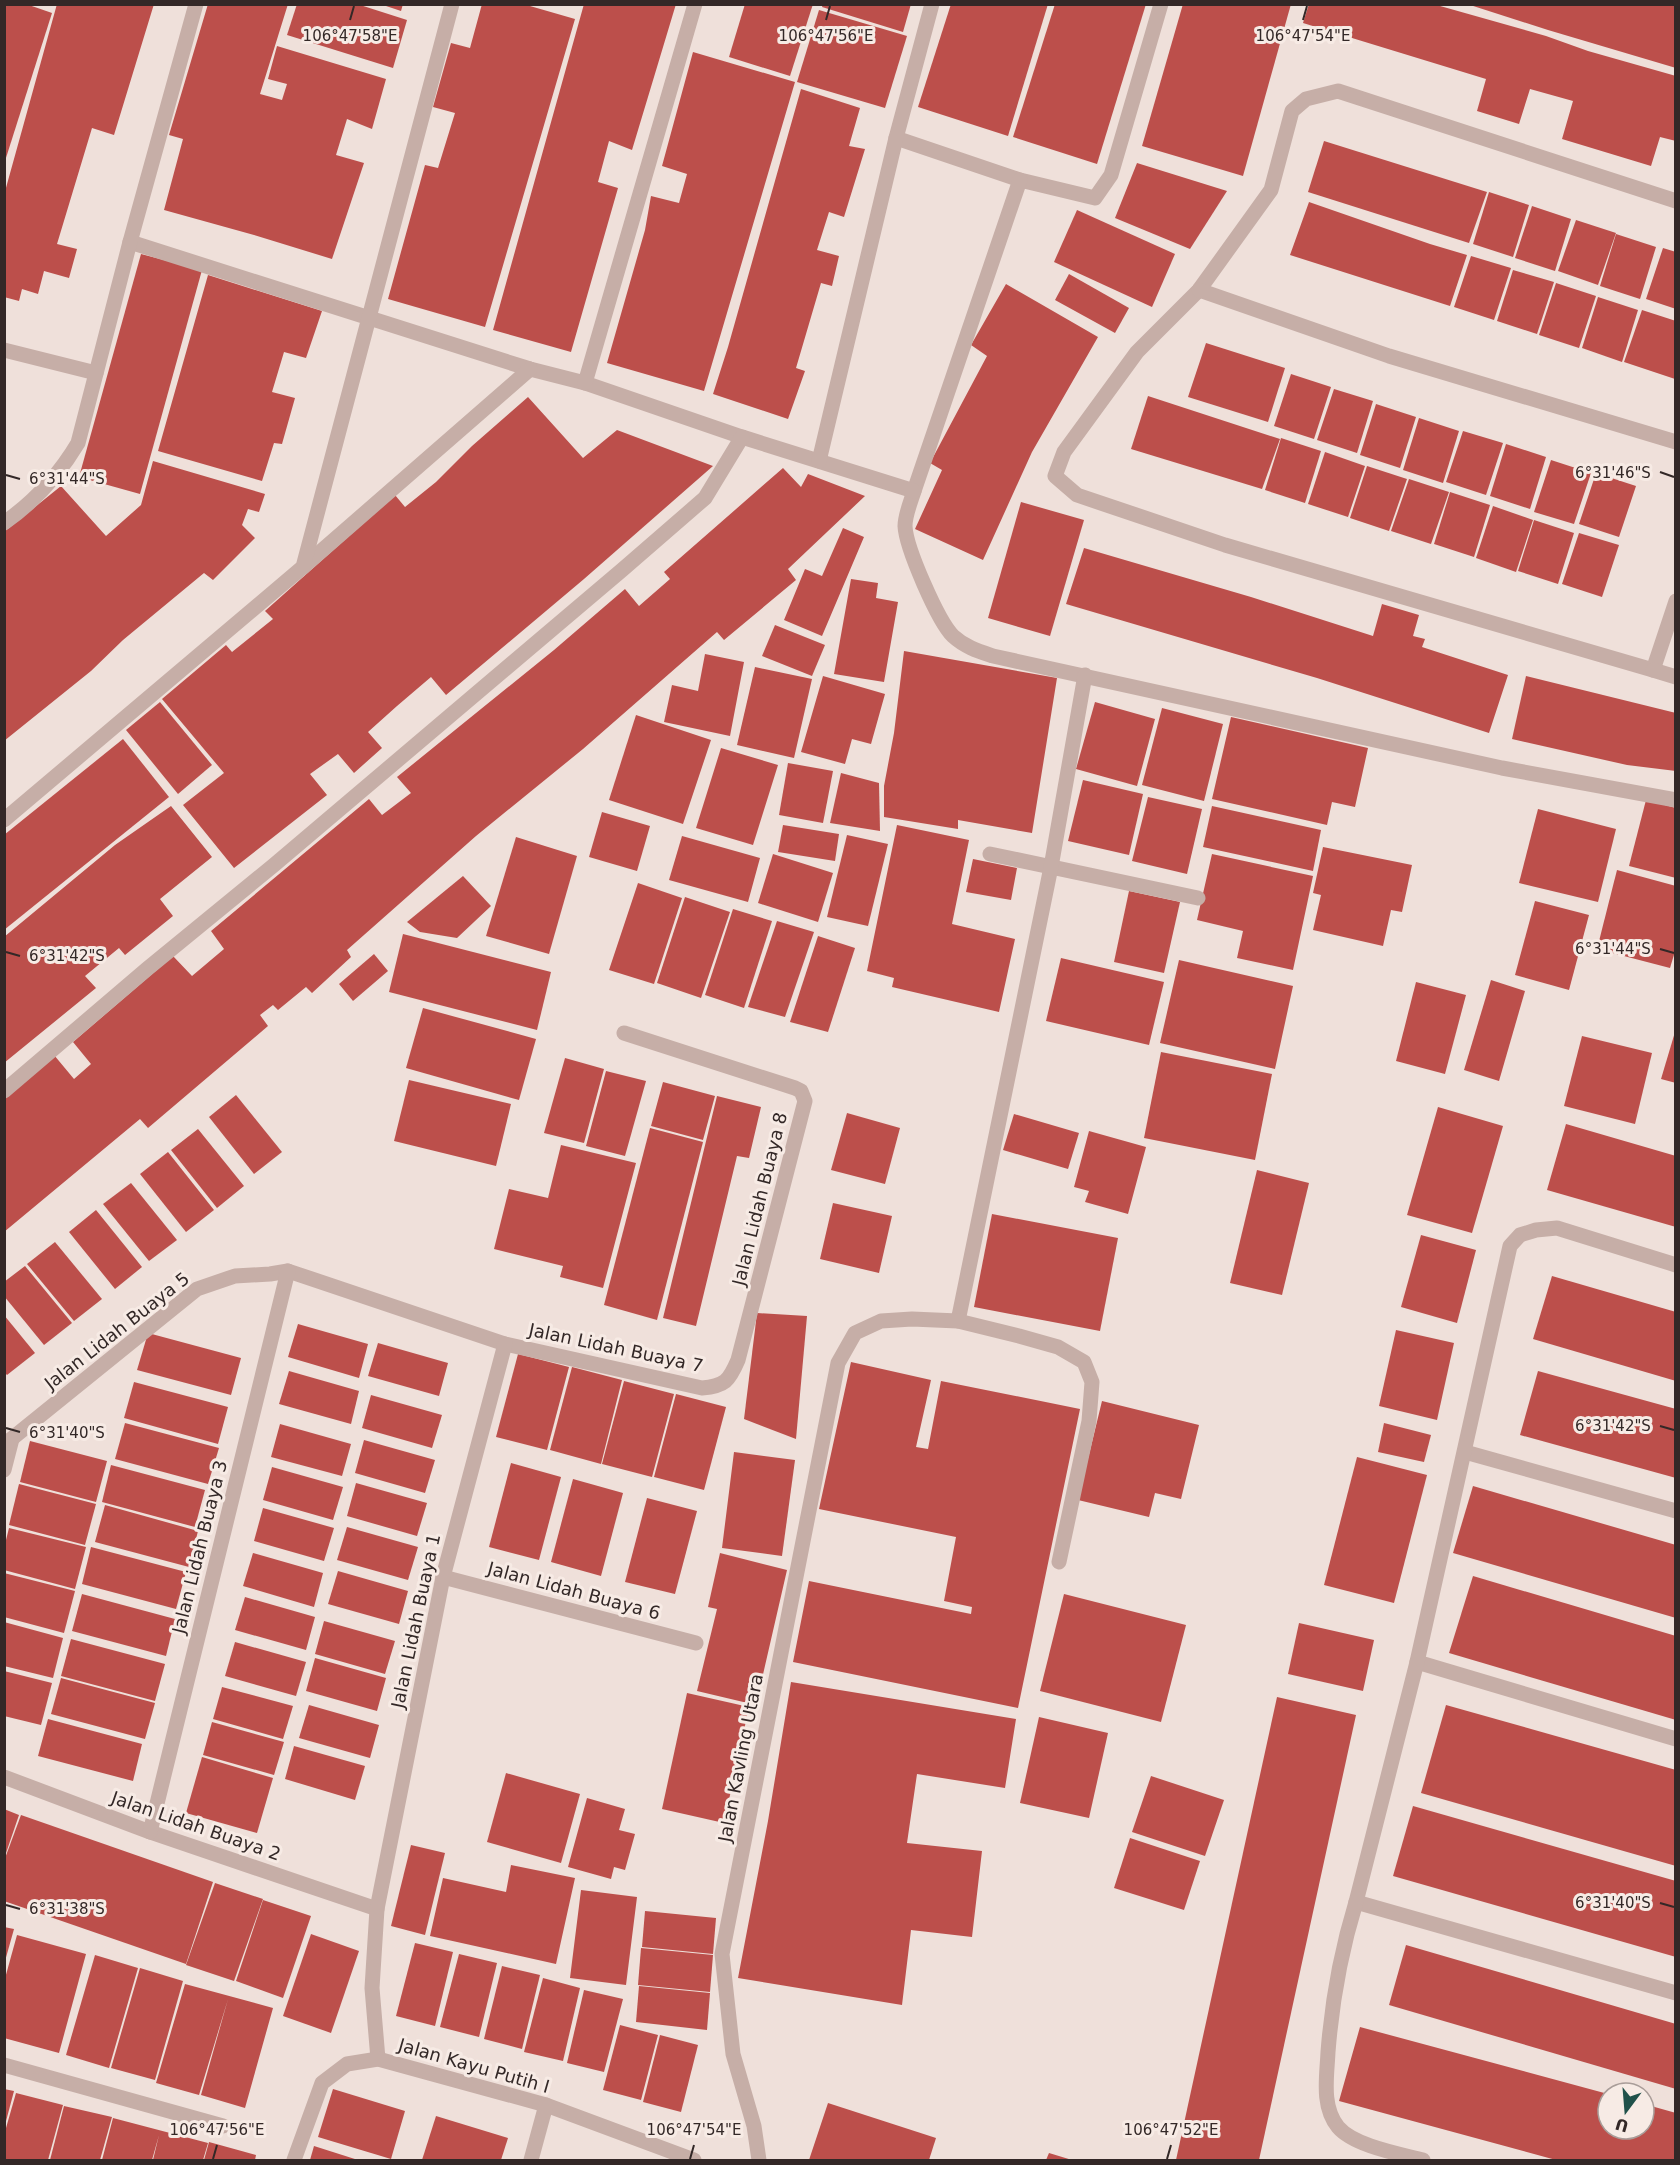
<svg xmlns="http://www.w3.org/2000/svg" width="1680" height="2165" viewBox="0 0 1680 2165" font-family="'DejaVu Sans',sans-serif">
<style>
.building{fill:#bc4f4b}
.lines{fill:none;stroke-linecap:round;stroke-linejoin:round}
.minor{stroke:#c6aea7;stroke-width:15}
.ticks{fill:none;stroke:#332827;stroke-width:2}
.labels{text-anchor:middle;stroke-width:6;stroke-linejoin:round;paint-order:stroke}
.street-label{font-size:18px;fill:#332827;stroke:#f7ebe5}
.ticks-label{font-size:15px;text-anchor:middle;fill:#332827;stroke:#f7ebe5;stroke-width:6;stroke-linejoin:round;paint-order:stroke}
</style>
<rect width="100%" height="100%" fill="#efe0da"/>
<!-- building -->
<g class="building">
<polygon points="4,4 26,4 52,13 5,161"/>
<polygon points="57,4 154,4 114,135 92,128 57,244 77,249 69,278 44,271 38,294 22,289 19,301 4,297 4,195"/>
<polygon points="208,4 288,4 260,94 282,100 287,84 268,79 277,46 386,79 372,129 347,119 336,155 364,163 332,259 254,235 164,210 183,139 169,135"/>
<polygon points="297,4 357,4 407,20 393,68 287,35"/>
<polygon points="380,4 403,4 401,11"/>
<polygon points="482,4 523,4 575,19 485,327 388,299 425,165 438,168 455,113 433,107 451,43 470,48"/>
<polygon points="584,4 676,4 632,150 609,141 598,182 618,188 571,352 493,330"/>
<polygon points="745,4 813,4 790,76 729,57"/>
<polygon points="823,4 911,4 903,32 822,7"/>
<polygon points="951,4 1048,4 1008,136 918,107"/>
<polygon points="1055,4 1146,4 1097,164 1013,137"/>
<polygon points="1183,4 1291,4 1243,176 1142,146"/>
<polygon points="1309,4 1433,4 1546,36 1588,51 1676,76 1676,141 1660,137 1651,166 1562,139 1573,101 1530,89 1519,124 1477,111 1486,79 1303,23"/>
<polygon points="1467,4 1676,6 1676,68 1548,30"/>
<polygon points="819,10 907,36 885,108 797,82"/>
<polygon points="693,52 795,82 704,391 607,363 645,230 651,196 679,203 687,174 662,166"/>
<polygon points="801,89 860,108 849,146 865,149 844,217 829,212 817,250 839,256 832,286 821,283 796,368 805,371 788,419 713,394 728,347"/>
<polygon points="1324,141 1487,192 1469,243 1308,192"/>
<polygon points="1137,163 1227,191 1190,249 1115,218"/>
<polygon points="1489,192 1529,205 1513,257 1473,244"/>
<polygon points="1309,202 1430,244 1467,255 1450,306 1290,255"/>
<polygon points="1532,206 1571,219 1555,271 1515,258"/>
<polygon points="1077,210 1175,254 1152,307 1054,262"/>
<polygon points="1576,220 1616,233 1598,285 1558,271"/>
<polygon points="1616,234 1656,247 1640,299 1600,286"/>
<polygon points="1663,248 1676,252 1676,309 1646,299"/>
<polygon points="141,254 202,270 140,494 79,477"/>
<polygon points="1471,256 1511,268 1494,320 1454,307"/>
<polygon points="1513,270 1554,282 1537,334 1497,321"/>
<polygon points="1069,274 1129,308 1115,333 1055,300"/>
<polygon points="208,275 322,311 306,358 284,352 272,392 295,398 282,444 274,443 262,481 158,451"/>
<polygon points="1556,283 1596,296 1579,348 1539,335"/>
<polygon points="1006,284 1098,337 1032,452 983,560 915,529 942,470 930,463 987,356 971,345"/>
<polygon points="1598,297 1638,310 1622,362 1582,348"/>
<polygon points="1642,310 1676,321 1675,379 1624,362"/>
<polygon points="1206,343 1285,368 1268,422 1188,397"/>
<polygon points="1291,374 1331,387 1314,439 1274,426"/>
<polygon points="1334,389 1373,401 1357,453 1317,440"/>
<polygon points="1148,396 1280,439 1262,489 1131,449"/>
<polygon points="528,397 583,458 617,430 713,466 584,579 446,695 431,677 397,706 368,732 382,748 354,773 338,754 310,774 327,795 234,868 183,805 224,773 162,699 226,645 232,652 273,619 265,611 395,495 405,507 436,482 472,446"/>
<polygon points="1376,404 1416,417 1400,468 1360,455"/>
<polygon points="1419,418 1459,431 1443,483 1403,470"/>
<polygon points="1463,431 1503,443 1486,495 1446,482"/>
<polygon points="1281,438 1321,451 1305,503 1265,490"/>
<polygon points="1506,444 1546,457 1530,509 1490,496"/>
<polygon points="1325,452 1365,466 1348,517 1308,504"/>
<polygon points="1551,460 1591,473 1574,524 1534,512"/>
<polygon points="153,461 265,494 259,512 248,509 242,525 255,538 213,580 204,573 123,640 91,671 4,741 4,532 61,486 106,536 141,505"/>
<polygon points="1367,466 1407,479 1389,531 1350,518"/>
<polygon points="783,468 801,487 808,474 865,496 788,569 796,580 724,640 717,632 583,749 476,836 347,950 351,957 312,993 306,987 278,1010 273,1005 260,1015 268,1026 148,1128 140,1119 4,1232 4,1100 54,1055 74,1079 91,1064 73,1042 173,956 192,976 224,949 211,931 369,799 382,815 411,793 397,777 554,650 625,589 639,606 670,579 664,572"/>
<polygon points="1596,473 1636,486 1619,537 1579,524"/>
<polygon points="1409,479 1449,492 1431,544 1391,531"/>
<polygon points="1450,492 1490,505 1474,557 1434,544"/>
<polygon points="1021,502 1084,520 1050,636 988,618"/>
<polygon points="1493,506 1533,520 1516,572 1476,558"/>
<polygon points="1534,520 1574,533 1558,584 1518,571"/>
<polygon points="843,528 864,537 822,636 784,620 805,569 822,576"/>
<polygon points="1579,533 1619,545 1602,597 1562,584"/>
<polygon points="1084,548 1251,597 1373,636 1382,604 1419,615 1413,636 1425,639 1422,647 1508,675 1489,733 1317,678 1066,604"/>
<polygon points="851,579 878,583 876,598 898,602 884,682 834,674"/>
<polygon points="775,625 825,645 812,676 762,656"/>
<polygon points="904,651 1057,678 1032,833 958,820 958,829 884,817 884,786 894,733"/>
<polygon points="705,654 744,662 730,736 664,722 672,685 698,691"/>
<polygon points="755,667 812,679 794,758 737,745"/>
<polygon points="823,676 885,694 871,744 852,739 845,764 801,752"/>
<polygon points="1526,676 1676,713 1676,771 1627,765 1512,739"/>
<polygon points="160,702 212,765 178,794 126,730"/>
<polygon points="1095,702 1155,719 1137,786 1076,769"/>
<polygon points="1162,708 1223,724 1204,801 1142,785"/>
<polygon points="636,715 711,740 683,824 609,800"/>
<polygon points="1231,717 1368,748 1355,807 1332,802 1327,825 1212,799"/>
<polygon points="123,739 169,797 4,930 4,835"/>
<polygon points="721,748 778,765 753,845 696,828"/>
<polygon points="788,763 833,771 823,823 779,815"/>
<polygon points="841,773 879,783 880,831 830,823"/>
<polygon points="1083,780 1143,794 1129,855 1068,841"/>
<polygon points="1148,797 1202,809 1187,874 1132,861"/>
<polygon points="1646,800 1676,808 1676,878 1629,866"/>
<polygon points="171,806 212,857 160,899 173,916 125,955 119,948 85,976 96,988 4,1063 4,937 115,845"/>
<polygon points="1212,806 1321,830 1313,871 1203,847"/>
<polygon points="1538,809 1616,829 1598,902 1519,883"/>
<polygon points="602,812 650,826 637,871 589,857"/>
<polygon points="783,825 839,834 835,861 778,852"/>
<polygon points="897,825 969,840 952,924 1015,939 999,1012 892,987 894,978 867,971"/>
<polygon points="847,835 888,844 868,926 827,917"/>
<polygon points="682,836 760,858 748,902 669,880"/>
<polygon points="516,837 577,856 549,954 486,936"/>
<polygon points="1323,847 1412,865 1402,912 1391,910 1383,946 1313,930 1321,895 1313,893"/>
<polygon points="773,854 833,873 818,922 758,903"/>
<polygon points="1212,854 1313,876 1293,970 1237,958 1243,931 1197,920"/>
<polygon points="973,859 1017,868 1011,900 966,892"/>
<polygon points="1617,870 1676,886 1676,948 1670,968 1597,949"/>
<polygon points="463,876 491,906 457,938 420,932 407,922"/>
<polygon points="638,883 682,898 654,984 609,970"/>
<polygon points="1129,891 1180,902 1164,973 1114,962"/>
<polygon points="685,897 730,912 701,998 657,983"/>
<polygon points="1535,901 1589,915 1569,990 1515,975"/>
<polygon points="733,909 772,921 744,1008 705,995"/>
<polygon points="777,921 814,932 785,1017 748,1007"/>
<polygon points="403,934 551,972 537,1030 389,992"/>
<polygon points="818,936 855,948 828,1032 790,1022"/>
<polygon points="374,954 388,971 353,1001 339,984"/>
<polygon points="1061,958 1164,982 1149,1045 1046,1021"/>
<polygon points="1179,960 1293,986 1275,1069 1160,1043"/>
<polygon points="1491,980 1525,991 1499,1081 1464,1070"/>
<polygon points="1416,982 1466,995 1445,1074 1396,1061"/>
<polygon points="423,1008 536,1039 519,1100 406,1068"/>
<polygon points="1675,1032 1676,1032 1676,1083 1661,1079"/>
<polygon points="1582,1036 1652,1053 1635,1124 1564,1106"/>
<polygon points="1161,1052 1272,1074 1255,1160 1144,1138"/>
<polygon points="565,1058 604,1069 584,1143 544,1133"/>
<polygon points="606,1071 646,1081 625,1156 586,1146"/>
<polygon points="409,1080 511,1104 496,1166 394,1141"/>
<polygon points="663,1082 715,1096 703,1140 651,1126"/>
<polygon points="236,1095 282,1152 254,1174 209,1117"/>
<polygon points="717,1096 761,1107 749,1158 737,1156 696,1326 663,1318"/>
<polygon points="1438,1107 1503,1126 1472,1233 1407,1215"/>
<polygon points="847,1113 900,1128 885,1184 831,1170"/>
<polygon points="1014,1114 1079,1133 1068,1169 1003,1150"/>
<polygon points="1566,1124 1676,1156 1676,1227 1547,1190"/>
<polygon points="650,1128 703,1142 657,1320 604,1305"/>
<polygon points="198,1129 244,1186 217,1208 171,1150"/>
<polygon points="1089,1131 1146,1147 1128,1214 1085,1202 1089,1191 1074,1187"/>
<polygon points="561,1145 636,1163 603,1288 560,1277 563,1266 494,1249 509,1189 548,1198"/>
<polygon points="168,1152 214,1210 186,1232 140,1174"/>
<polygon points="1257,1170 1309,1183 1282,1295 1230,1283"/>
<polygon points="131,1183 177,1240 149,1261 103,1204"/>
<polygon points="833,1203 892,1216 879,1273 820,1259"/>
<polygon points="96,1210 142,1267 115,1289 69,1232"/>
<polygon points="992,1214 1118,1238 1100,1331 974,1307"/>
<polygon points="1421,1235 1476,1250 1457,1323 1401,1307"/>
<polygon points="55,1242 102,1299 74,1321 27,1264"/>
<polygon points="25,1266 72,1323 44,1345 4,1296 4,1282"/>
<polygon points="1552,1276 1676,1312 1676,1381 1533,1339"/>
<polygon points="757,1313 807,1316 796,1439 744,1419"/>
<polygon points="4,1315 35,1353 7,1375 4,1372"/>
<polygon points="298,1324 368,1344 359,1378 288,1357"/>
<polygon points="1396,1330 1454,1343 1437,1420 1379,1406"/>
<polygon points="148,1333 241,1358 231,1395 137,1370"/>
<polygon points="378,1343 448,1363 439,1396 368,1376"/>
<polygon points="518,1354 569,1367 547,1450 496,1437"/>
<polygon points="851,1362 931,1380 916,1447 928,1449 941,1381 1080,1409 1018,1708 793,1662 809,1581 971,1614 972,1607 944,1601 956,1537 819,1509"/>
<polygon points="572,1367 622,1380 601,1464 550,1450"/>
<polygon points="289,1371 359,1391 351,1424 279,1404"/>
<polygon points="1538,1371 1676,1409 1676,1478 1520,1435"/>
<polygon points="624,1381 674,1394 652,1477 602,1464"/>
<polygon points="134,1382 228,1407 218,1444 124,1418"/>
<polygon points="676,1394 726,1407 704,1490 654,1477"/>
<polygon points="371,1395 442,1415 432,1448 362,1428"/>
<polygon points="1102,1401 1199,1425 1181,1499 1155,1493 1149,1517 1078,1500"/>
<polygon points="125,1423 219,1448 208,1484 115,1459"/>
<polygon points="1384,1423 1431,1435 1424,1462 1378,1452"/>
<polygon points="280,1424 351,1444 342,1476 271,1457"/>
<polygon points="364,1440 435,1460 425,1493 355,1473"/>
<polygon points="30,1441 107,1461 96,1502 20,1482"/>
<polygon points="734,1452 795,1460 782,1556 722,1548"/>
<polygon points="1357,1457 1427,1475 1394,1603 1324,1585"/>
<polygon points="511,1463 561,1477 539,1560 489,1547"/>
<polygon points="111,1465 205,1490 195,1527 102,1502"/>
<polygon points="272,1467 343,1487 333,1520 263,1500"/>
<polygon points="573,1479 623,1493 601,1576 551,1562"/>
<polygon points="356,1483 427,1503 417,1536 347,1516"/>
<polygon points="19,1484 96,1504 85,1545 9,1525"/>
<polygon points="1473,1486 1676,1545 1676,1618 1453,1553"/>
<polygon points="647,1498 697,1511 675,1594 625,1582"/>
<polygon points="105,1505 198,1531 189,1567 95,1542"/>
<polygon points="263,1508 334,1528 324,1561 254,1541"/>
<polygon points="347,1527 418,1547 408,1580 337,1560"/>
<polygon points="9,1528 86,1547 75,1589 4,1570 4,1548"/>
<polygon points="91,1547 186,1572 176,1609 82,1584"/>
<polygon points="253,1553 323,1573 314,1607 243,1586"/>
<polygon points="720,1553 787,1570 756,1705 697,1691 717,1609 708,1607"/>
<polygon points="338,1571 408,1591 399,1624 328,1604"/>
<polygon points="4,1573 75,1591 64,1633 4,1617"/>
<polygon points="1473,1576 1676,1636 1676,1720 1449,1653"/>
<polygon points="82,1594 175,1619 166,1656 72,1631"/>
<polygon points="1064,1594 1186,1625 1161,1722 1040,1691"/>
<polygon points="245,1597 315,1617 306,1650 235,1630"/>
<polygon points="324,1621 395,1641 385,1674 315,1654"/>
<polygon points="4,1622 63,1638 53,1678 4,1666"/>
<polygon points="1299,1623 1374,1640 1363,1691 1288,1674"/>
<polygon points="71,1639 165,1664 155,1701 61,1676"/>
<polygon points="235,1642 306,1662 296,1696 225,1676"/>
<polygon points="315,1658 386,1678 377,1711 306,1691"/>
<polygon points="4,1671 52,1683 41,1725 4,1716"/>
<polygon points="61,1678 155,1703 145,1739 51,1714"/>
<polygon points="791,1682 1016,1719 1005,1788 917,1774 907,1843 982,1851 972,1937 911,1930 902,2005 738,1978 768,1821"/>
<polygon points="222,1687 293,1706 283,1739 213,1719"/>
<polygon points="687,1693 749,1707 724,1823 662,1809"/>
<polygon points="1277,1697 1356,1715 1259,2160 1176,2160"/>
<polygon points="309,1705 379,1725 370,1758 299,1738"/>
<polygon points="1446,1705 1676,1770 1676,1866 1421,1793"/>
<polygon points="1039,1717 1108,1733 1089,1818 1020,1803"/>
<polygon points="48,1719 142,1744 133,1781 38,1756"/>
<polygon points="212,1722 284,1742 274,1775 203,1755"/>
<polygon points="294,1746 365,1766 355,1800 285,1779"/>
<polygon points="202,1757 273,1778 257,1833 186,1813"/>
<polygon points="506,1773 580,1794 561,1863 487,1842"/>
<polygon points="1151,1776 1224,1800 1205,1856 1132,1832"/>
<polygon points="587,1798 625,1809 619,1830 635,1834 625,1870 614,1867 611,1879 568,1867"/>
<polygon points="1413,1806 1676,1881 1676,1957 1393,1876"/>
<polygon points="4,1809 19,1815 5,1856 4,1856"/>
<polygon points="21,1815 213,1882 186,1964 4,1901 4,1861"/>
<polygon points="1130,1838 1200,1861 1184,1910 1114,1888"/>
<polygon points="411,1845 445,1853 425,1935 391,1926"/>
<polygon points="511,1865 575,1878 556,1964 430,1936 443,1878 506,1892"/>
<polygon points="215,1883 263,1899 234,1981 186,1965"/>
<polygon points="581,1890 637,1897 626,1985 570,1978"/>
<polygon points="263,1900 311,1916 283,1998 236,1981"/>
<polygon points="645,1911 716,1918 713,1954 642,1947"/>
<polygon points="4,1927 14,1929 5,1961 4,1961"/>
<polygon points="311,1934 359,1951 331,2033 283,2016"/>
<polygon points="17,1935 86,1954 59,2053 4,2038 4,1982"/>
<polygon points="415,1943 453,1952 435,2026 396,2016"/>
<polygon points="1406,1945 1676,2024 1676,2089 1389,2005"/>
<polygon points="641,1948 713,1955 710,1992 638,1985"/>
<polygon points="459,1954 497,1963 479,2037 440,2027"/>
<polygon points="95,1955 138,1968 109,2068 66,2055"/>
<polygon points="502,1966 540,1975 522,2049 484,2039"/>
<polygon points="140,1968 183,1981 155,2080 111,2068"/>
<polygon points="543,1978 580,1988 563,2061 524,2052"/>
<polygon points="185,1984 273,2008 245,2108 201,2095 228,1999 199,2095 156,2083"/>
<polygon points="639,1986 710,1993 707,2030 636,2022"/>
<polygon points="584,1990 623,1999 604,2072 567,2063"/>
<polygon points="620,2025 658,2035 641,2100 603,2090"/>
<polygon points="1360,2027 1608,2094 1608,2129 1644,2129 1644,2104 1676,2113 1676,2160 1556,2160 1339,2101"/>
<polygon points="660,2035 698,2045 681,2112 643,2102"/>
<polygon points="4,2089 14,2091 5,2125 4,2125"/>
<polygon points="333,2089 405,2111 391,2159 318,2137"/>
<polygon points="16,2093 63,2105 48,2160 4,2160 4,2135"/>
<polygon points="828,2103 936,2138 929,2160 809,2160"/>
<polygon points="64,2106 112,2117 100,2160 50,2160"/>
<polygon points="436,2116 508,2138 501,2160 422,2160"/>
<polygon points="113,2118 208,2143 203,2160 153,2160 159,2135 152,2160 102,2160"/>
<polygon points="209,2142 256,2155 255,2160 204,2160"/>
<polygon points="314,2146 358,2160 310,2160"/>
<polygon points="1049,2153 1072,2160 1046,2160"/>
</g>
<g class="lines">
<!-- minor -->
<g class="minor">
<polyline points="896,138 1020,180 1095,198 1111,175 1161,4"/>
<path d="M 1020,180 L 914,491 C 911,501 905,515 905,526 C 906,548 938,621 953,636 C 965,647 978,651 993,656 L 1502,768 L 1676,800"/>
<polyline points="1676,201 1338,91 1306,99 1292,111 1271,190 1199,290 1137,352 1064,452 1055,476 1077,495 1225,545 1653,670 1676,601"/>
<polyline points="130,242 530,369 585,383 742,437 914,491"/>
<polyline points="1199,290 1389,356 1676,442"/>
<polyline points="4,350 96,373"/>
<polyline points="585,383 695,4"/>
<polyline points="819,461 896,138 932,4"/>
<path d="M 4,523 C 35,501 59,475 78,443 L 130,242 L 196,4"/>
<polyline points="303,567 530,369"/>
<polyline points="1653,670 1676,677"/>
<polyline points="4,820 303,567 452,4"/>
<polyline points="990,854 1198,898"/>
<polyline points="4,1091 147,969 274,865 622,570 705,498 742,437"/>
<polyline points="958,1321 1051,867 1085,675"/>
<path d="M 4,1445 L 197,1289 L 235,1276 L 270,1274 L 288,1271 L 505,1344 L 702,1388 C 725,1386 729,1381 738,1360 L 805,1101 L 801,1091 L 795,1088 L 624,1033"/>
<polyline points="1465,1452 1676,1511"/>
<polyline points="4,1470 12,1439"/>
<polyline points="443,1577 696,1643"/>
<polyline points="1417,1662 1676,1739"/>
<polyline points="4,1777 150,1832 377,1909"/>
<polyline points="150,1832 288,1271"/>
<polyline points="1356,1902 1676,1993"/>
<polyline points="378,2059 372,1988 377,1909 443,1577 505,1344"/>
<polyline points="4,2065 223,2126"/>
<polyline points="294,2160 322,2083 347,2064 378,2059 546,2105 694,2160"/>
<polyline points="531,2160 546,2105"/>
<polyline points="759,2160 754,2126 733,2054 722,1954 838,1363 855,1333 881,1321 912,1319 958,1321 1019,1336 1058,1347 1084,1362 1092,1382 1089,1421 1059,1562"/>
<path d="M 1423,2160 C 1400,2154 1354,2146 1338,2127 C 1321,2106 1327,2076 1328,2052 C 1332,2000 1341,1951 1356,1902 L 1417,1662 L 1510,1246 L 1520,1235 L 1536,1230 L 1557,1228 L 1676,1265"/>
</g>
</g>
<!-- ticks -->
<path class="ticks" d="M 350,20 L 354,6M 826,20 L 830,6M 1303,20 L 1307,6M 1660,472 L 1674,477M 6,475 L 20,479M 1660,949 L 1674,953M 6,952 L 20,956M 1660,1426 L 1674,1430M 6,1428 L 20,1432M 1660,1903 L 1674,1907M 6,1905 L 20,1909M 213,2159 L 217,2145M 690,2159 L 694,2145M 1167,2159 L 1171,2145"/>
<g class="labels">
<!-- street labels -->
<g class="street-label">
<text transform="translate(760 1199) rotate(-76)" y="6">Jalan Lidah Buaya 8</text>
<text transform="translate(117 1331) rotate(-38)" y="6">Jalan Lidah Buaya 5</text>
<text transform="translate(616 1348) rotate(12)" y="6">Jalan Lidah Buaya 7</text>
<text transform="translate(200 1547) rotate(-76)" y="6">Jalan Lidah Buaya 3</text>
<text transform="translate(574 1591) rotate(15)" y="6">Jalan Lidah Buaya 6</text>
<text transform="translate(416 1621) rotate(-78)" y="6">Jalan Lidah Buaya 1</text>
<text transform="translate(741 1758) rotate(-79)" y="6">Jalan Kavling Utara</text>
<text transform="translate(196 1826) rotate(19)" y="6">Jalan Lidah Buaya 2</text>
<text transform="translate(474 2066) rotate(16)" y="6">Jalan Kayu Putih I</text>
</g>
</g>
<g class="ticks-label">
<text x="350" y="41">106°47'58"E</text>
<text x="826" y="41">106°47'56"E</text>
<text x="1303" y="41">106°47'54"E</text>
<text x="1613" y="478">6°31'46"S</text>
<text x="67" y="484">6°31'44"S</text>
<text x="1613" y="954">6°31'44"S</text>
<text x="67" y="961">6°31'42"S</text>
<text x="1613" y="1431">6°31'42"S</text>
<text x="67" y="1438">6°31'40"S</text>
<text x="1613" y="1908">6°31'40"S</text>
<text x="67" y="1914">6°31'38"S</text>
<text x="217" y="2135">106°47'56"E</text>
<text x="694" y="2135">106°47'54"E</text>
<text x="1171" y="2135">106°47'52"E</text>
</g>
<!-- border -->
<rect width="1680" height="2165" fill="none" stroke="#332827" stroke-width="12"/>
<!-- north arrow -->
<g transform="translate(1626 2111) rotate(196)"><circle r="28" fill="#f7ebe5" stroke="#a99d99" stroke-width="1.5"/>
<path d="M0-4.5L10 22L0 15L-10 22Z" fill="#20514a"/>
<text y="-9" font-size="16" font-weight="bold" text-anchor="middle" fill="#332827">U</text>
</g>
</svg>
